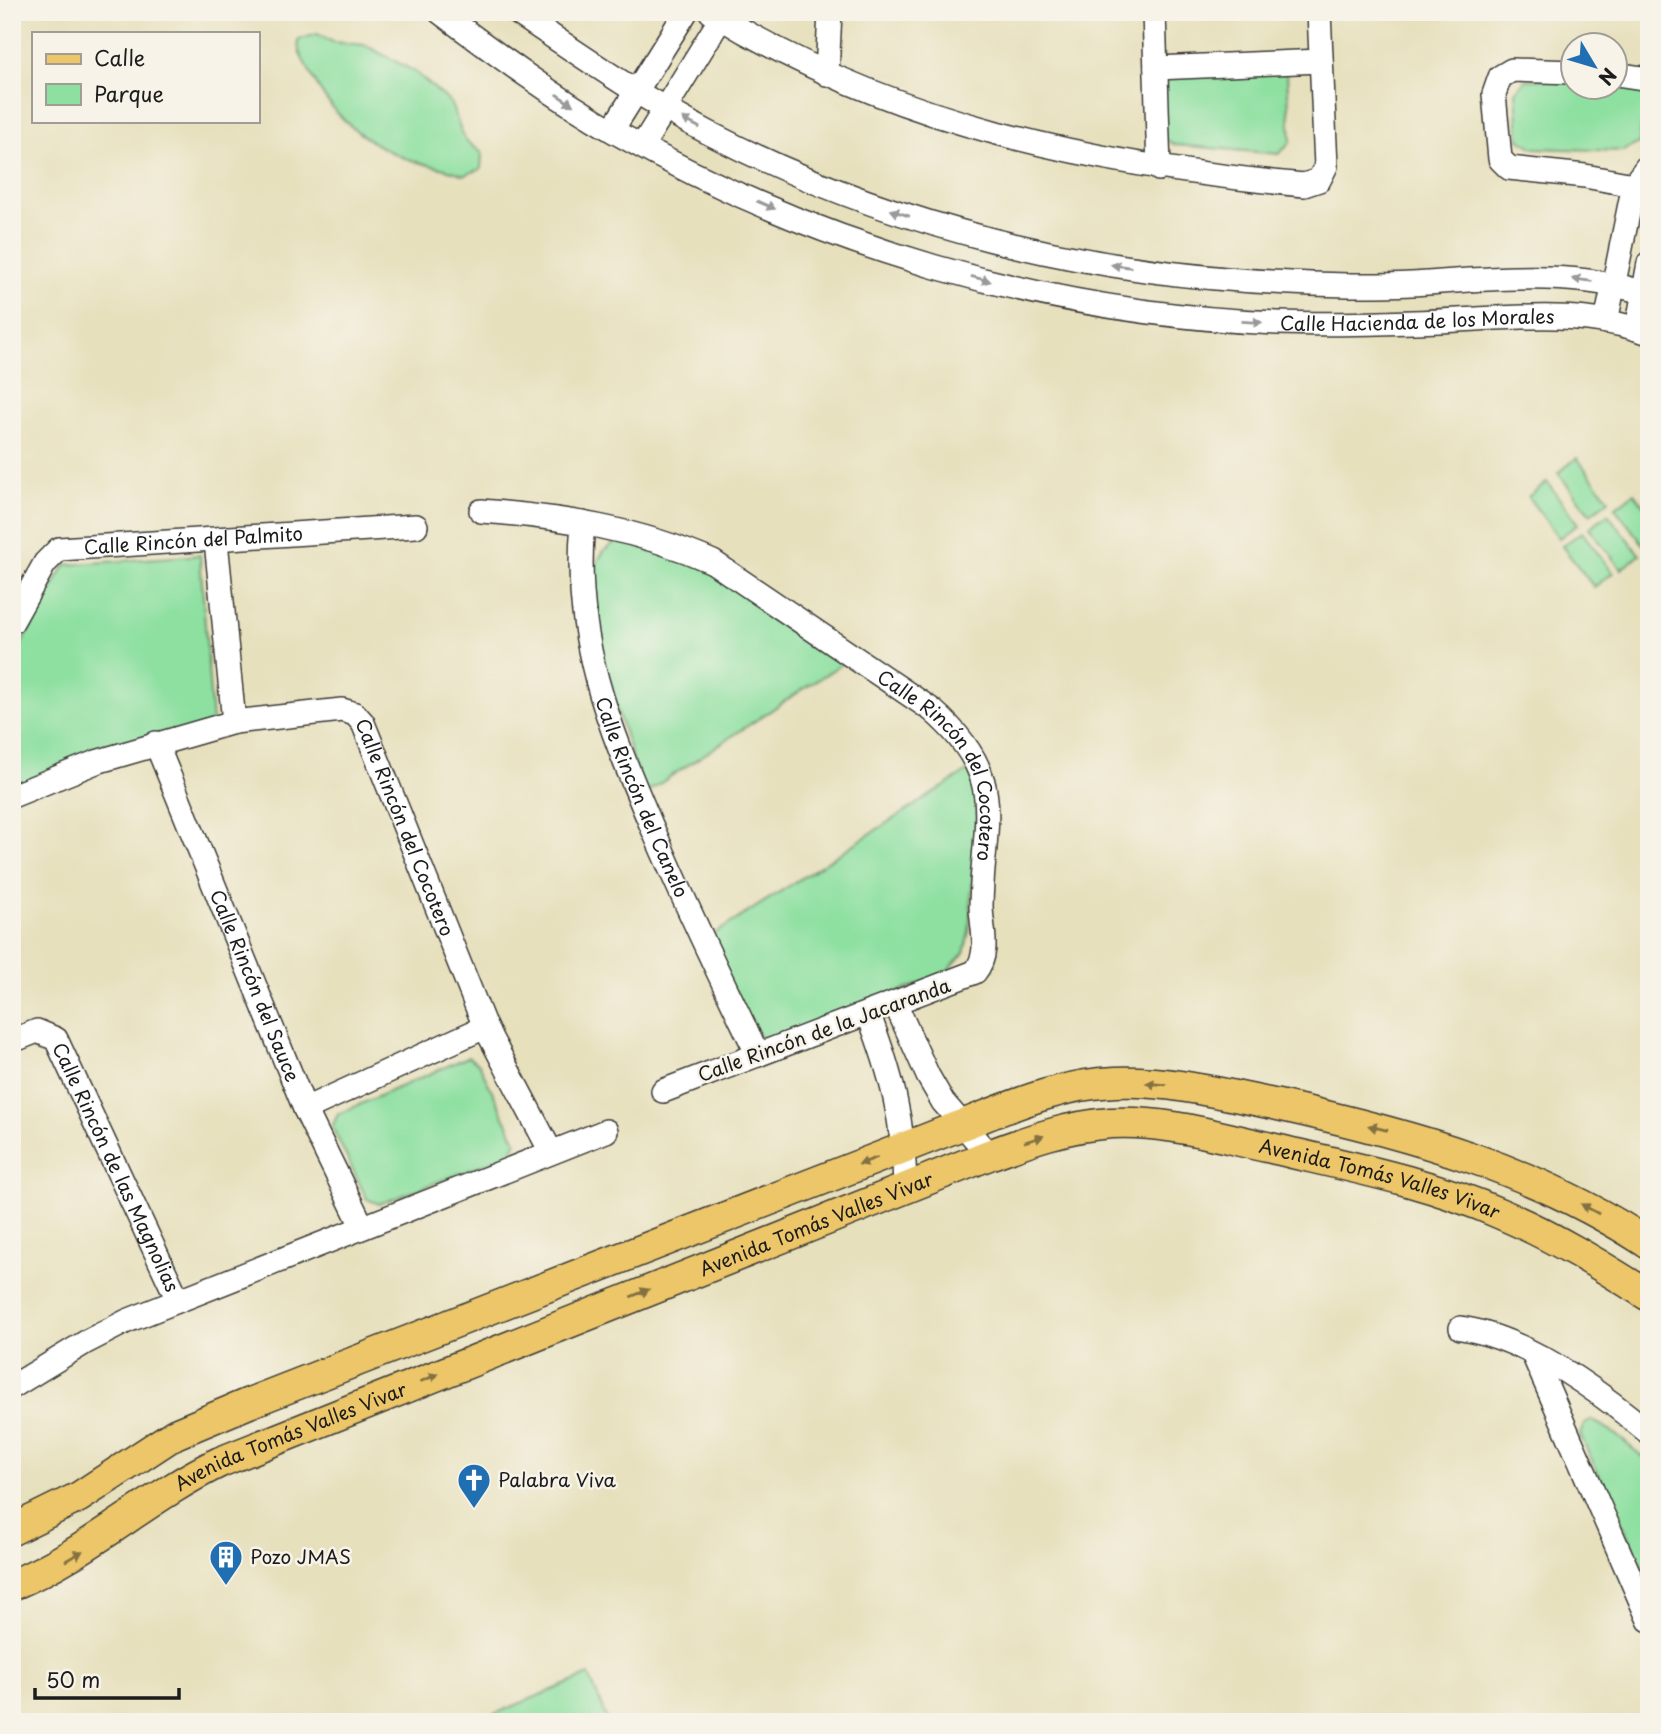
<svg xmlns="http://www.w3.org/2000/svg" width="1661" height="1734" viewBox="0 0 1661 1734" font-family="'Playpen Sans',sans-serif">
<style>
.park{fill:#8ee0a1;stroke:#557e5e;stroke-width:2}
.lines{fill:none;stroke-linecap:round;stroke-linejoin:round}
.minor-casing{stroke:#3a3934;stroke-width:26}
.major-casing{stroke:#3a3934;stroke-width:33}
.minor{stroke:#fff;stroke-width:23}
.major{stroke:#ecc669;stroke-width:30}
.oneway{fill:#999}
.oneway2{fill:#847142}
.labels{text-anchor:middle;stroke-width:5;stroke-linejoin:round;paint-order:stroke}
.street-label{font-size:19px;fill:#1c1c1c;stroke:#f7f3e8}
.poi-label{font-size:19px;fill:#1c1c1c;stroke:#f7f3e8;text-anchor:start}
</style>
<rect width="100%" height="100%" fill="#f7f3e8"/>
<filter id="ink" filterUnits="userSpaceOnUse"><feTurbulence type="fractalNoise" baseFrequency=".0143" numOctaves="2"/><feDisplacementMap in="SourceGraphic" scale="14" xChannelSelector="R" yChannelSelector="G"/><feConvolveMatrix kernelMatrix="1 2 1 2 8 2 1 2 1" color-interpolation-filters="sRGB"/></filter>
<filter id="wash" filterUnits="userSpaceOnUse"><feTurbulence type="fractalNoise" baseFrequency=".00686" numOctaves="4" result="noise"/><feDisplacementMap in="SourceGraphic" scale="28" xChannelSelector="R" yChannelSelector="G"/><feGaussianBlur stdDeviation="1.57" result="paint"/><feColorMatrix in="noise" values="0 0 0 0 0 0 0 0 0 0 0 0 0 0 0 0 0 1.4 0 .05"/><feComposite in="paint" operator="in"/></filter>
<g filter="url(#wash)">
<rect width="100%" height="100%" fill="#e7e0bd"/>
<!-- park -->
<g class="park">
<path d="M 317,34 L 333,42 L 365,45 L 414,71 L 450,102 L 465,140 L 482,153 L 481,169 L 464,175 C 444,167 422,165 402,157 C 361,140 330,114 311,74 C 304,59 299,60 298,40 Z"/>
<polygon points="1274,66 1287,75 1291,142 1279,154 1175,145 1162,137 1159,82 1170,71"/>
<polygon points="1573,78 1574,88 1616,88 1616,82 1636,84 1646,98 1639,143 1623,151 1534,148 1519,139 1516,91 1526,80"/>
<polygon points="1577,458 1609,500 1590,514 1558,473"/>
<polygon points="1547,482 1578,524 1559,538 1528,497"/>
<polygon points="1634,493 1649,512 1647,549 1615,508"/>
<polygon points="1608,514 1640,555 1621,569 1589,528"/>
<polygon points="1582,532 1613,573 1594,587 1562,546"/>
<polygon points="619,539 687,556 849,659 644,794 599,654 591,572 604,551"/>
<polygon points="200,555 212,723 12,790 12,661 65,565"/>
<polygon points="971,769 978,801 969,932 964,953 943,975 768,1042 752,1030 708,938"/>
<polygon points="468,1057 479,1064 516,1141 510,1155 379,1204 367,1199 332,1127 338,1114"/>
<polygon points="1591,1420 1610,1430 1649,1462 1649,1581 1580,1435 1584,1424"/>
<polygon points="589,1675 608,1722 489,1722 487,1717"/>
</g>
</g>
<g filter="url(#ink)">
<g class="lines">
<defs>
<g id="minor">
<path id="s1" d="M 440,12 C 496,54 554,97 615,132 C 816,246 1047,314 1277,323 C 1337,325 1398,323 1458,320 C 1522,317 1587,310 1649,333"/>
<path d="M 516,12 C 579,54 641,98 709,133 C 888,226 1090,275 1291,283 C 1331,285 1371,286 1411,284 C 1491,279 1571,269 1649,294"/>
<path d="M 711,12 C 891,123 1096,166 1304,185 L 1319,180 L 1326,166 L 1319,12"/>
<polyline points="1154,12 1159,169"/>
<polyline points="1156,68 1321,61"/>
<polyline points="1574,72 1512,70 1500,77 1494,94 1500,159 1509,168 1585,176 1649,188"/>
<polyline points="827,74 830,12"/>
<polyline points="1616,74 1649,79"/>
<polyline points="612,130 686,12"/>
<polyline points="642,146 721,18"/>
<polyline points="1606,322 1634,184 1649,164"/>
<polyline points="1637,329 1649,263"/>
<path id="s2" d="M 481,511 C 561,517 639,529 713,562 L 932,710 C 1009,777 983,817 981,905 C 981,928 991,952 975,972 L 663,1091"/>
<path id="s3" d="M 583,523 C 572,638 608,724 652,827 C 685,904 721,979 758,1055"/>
<polyline points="216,541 234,722"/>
<path id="s4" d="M 12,622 L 45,563 L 59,549 L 416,526"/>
<path id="s5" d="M 156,743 L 305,1109 L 362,1226"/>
<path id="s6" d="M 12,796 L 96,762 L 234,722 L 342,710 L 355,714 L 363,723 L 485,1027 L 551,1152"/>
<polyline points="895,1003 928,1076 943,1102 989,1155"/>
<path d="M 868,1013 C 892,1075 904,1122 905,1188"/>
<path id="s7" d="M 12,1041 L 37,1031 L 56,1039 L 178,1300"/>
<polyline points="305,1109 485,1027"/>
<path d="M 1461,1328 C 1527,1338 1599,1391 1649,1433"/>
<polyline points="1533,1354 1649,1620"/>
<polyline points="12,1387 86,1342 127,1321 606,1131"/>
</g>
<g id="major">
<path d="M 12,1530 L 79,1497 L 175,1434 L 249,1403 L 962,1125 C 1011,1106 1061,1084 1115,1082 C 1170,1080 1224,1094 1278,1105 C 1409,1134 1536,1169 1649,1244"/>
<path id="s8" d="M 12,1585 C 91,1552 145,1498 220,1462 L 989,1155 C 1029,1140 1068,1126 1111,1123 C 1164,1120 1216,1136 1267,1147 C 1346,1166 1427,1181 1501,1214 C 1553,1236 1602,1266 1649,1296"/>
</g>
</defs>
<!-- minor casing -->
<use href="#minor" class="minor-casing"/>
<!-- major casing -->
<use href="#major" class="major-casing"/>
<!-- minor -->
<use href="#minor" class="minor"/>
<!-- major -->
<use href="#major" class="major"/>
</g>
<!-- one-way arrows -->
<defs><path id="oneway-solid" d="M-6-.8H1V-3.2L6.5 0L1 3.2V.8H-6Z" transform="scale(1.75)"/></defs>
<g class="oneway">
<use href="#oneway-solid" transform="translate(565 100) rotate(33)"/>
<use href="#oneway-solid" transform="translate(691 123) rotate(-151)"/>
<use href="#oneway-solid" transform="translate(766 205) rotate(23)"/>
<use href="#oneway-solid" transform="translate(900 213) rotate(-161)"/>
<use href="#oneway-solid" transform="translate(1121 266) rotate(-172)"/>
<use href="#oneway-solid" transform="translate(981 279) rotate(15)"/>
<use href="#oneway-solid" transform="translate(1582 280) rotate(-173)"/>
<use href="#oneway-solid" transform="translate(1252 322) rotate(3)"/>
</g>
<g class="oneway2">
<use href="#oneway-solid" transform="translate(1156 1084) rotate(-175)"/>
<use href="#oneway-solid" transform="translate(1378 1128) rotate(-166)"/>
<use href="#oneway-solid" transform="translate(1034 1139) rotate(-18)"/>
<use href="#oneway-solid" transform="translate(868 1161) rotate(159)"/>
<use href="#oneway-solid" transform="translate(1590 1209) rotate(-151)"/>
<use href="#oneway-solid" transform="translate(640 1293) rotate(-22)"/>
<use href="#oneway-solid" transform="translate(429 1378) rotate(-22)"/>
<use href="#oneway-solid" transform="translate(74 1556) rotate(-30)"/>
</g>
</g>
<!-- icons -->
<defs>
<symbol id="church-pin" viewBox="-11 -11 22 30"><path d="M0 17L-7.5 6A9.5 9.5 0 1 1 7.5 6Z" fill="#1f6fb2" stroke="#f7f3e8"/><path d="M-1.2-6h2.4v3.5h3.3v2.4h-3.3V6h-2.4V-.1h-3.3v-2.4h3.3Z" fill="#fff"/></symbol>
<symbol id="building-pin" viewBox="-11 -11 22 30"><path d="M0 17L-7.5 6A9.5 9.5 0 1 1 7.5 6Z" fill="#1f6fb2" stroke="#f7f3e8"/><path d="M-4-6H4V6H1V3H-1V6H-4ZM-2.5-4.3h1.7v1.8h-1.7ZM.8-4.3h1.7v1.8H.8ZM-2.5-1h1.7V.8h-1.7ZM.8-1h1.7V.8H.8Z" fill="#fff"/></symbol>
</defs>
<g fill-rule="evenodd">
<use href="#church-pin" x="455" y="1461" width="38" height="52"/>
<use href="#building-pin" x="207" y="1538" width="38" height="52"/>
</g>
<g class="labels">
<!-- street labels -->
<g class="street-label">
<text dy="7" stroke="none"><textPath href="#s1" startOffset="1048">Calle Hacienda de los Morales</textPath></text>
<text dy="7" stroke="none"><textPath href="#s4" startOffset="222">Calle Rincón del Palmito</textPath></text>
<text dy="7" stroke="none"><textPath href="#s2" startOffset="556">Calle Rincón del Cocotero</textPath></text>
<text dy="7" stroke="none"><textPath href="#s3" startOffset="284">Calle Rincón del Canelo</textPath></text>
<text dy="7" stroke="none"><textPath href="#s6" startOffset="481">Calle Rincón del Cocotero</textPath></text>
<text dy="7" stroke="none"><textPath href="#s5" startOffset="262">Calle Rincón del Sauce</textPath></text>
<text transform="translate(824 1030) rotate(-20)" y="7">Calle Rincón de la Jacaranda</text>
<text dy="7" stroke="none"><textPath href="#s7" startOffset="189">Calle Rincón de las Magnolias</textPath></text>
<text dy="7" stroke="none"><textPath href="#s8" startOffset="1472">Avenida Tomás Valles Vivar</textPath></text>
<text dy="7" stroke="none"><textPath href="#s8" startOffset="884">Avenida Tomás Valles Vivar</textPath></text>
<text dy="7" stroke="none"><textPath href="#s8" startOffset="317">Avenida Tomás Valles Vivar</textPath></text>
</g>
<!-- poi labels -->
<g class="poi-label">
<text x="498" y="1487">Palabra Viva</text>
<text x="250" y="1564">Pozo JMAS</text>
</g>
</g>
<!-- margin -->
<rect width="1661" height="1734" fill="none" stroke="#f7f3e8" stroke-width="42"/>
<!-- legend -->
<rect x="32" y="32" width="228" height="91" fill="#f7f3e8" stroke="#9f9d96" stroke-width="2"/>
<rect x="46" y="54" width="35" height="10" fill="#ecc669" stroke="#9f9d96" stroke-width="2"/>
<text x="94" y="66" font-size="21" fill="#1c1c1c">Calle</text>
<rect x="46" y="84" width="35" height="21" fill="#8ee0a1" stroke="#9f9d96" stroke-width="2"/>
<text x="94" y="102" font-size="21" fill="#1c1c1c">Parque</text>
<!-- north arrow -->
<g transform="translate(1594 66) rotate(128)"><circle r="33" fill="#f7f3e8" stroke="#9f9d96" stroke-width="2"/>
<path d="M0-5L12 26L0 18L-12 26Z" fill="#1f6fb2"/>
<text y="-10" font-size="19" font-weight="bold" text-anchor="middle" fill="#1c1c1c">N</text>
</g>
<!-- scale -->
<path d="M35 1688v10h144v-10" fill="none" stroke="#1c1c1c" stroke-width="3.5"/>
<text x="46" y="1688" font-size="21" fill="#1c1c1c" stroke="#f7f3e8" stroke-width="5" paint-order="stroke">50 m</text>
</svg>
